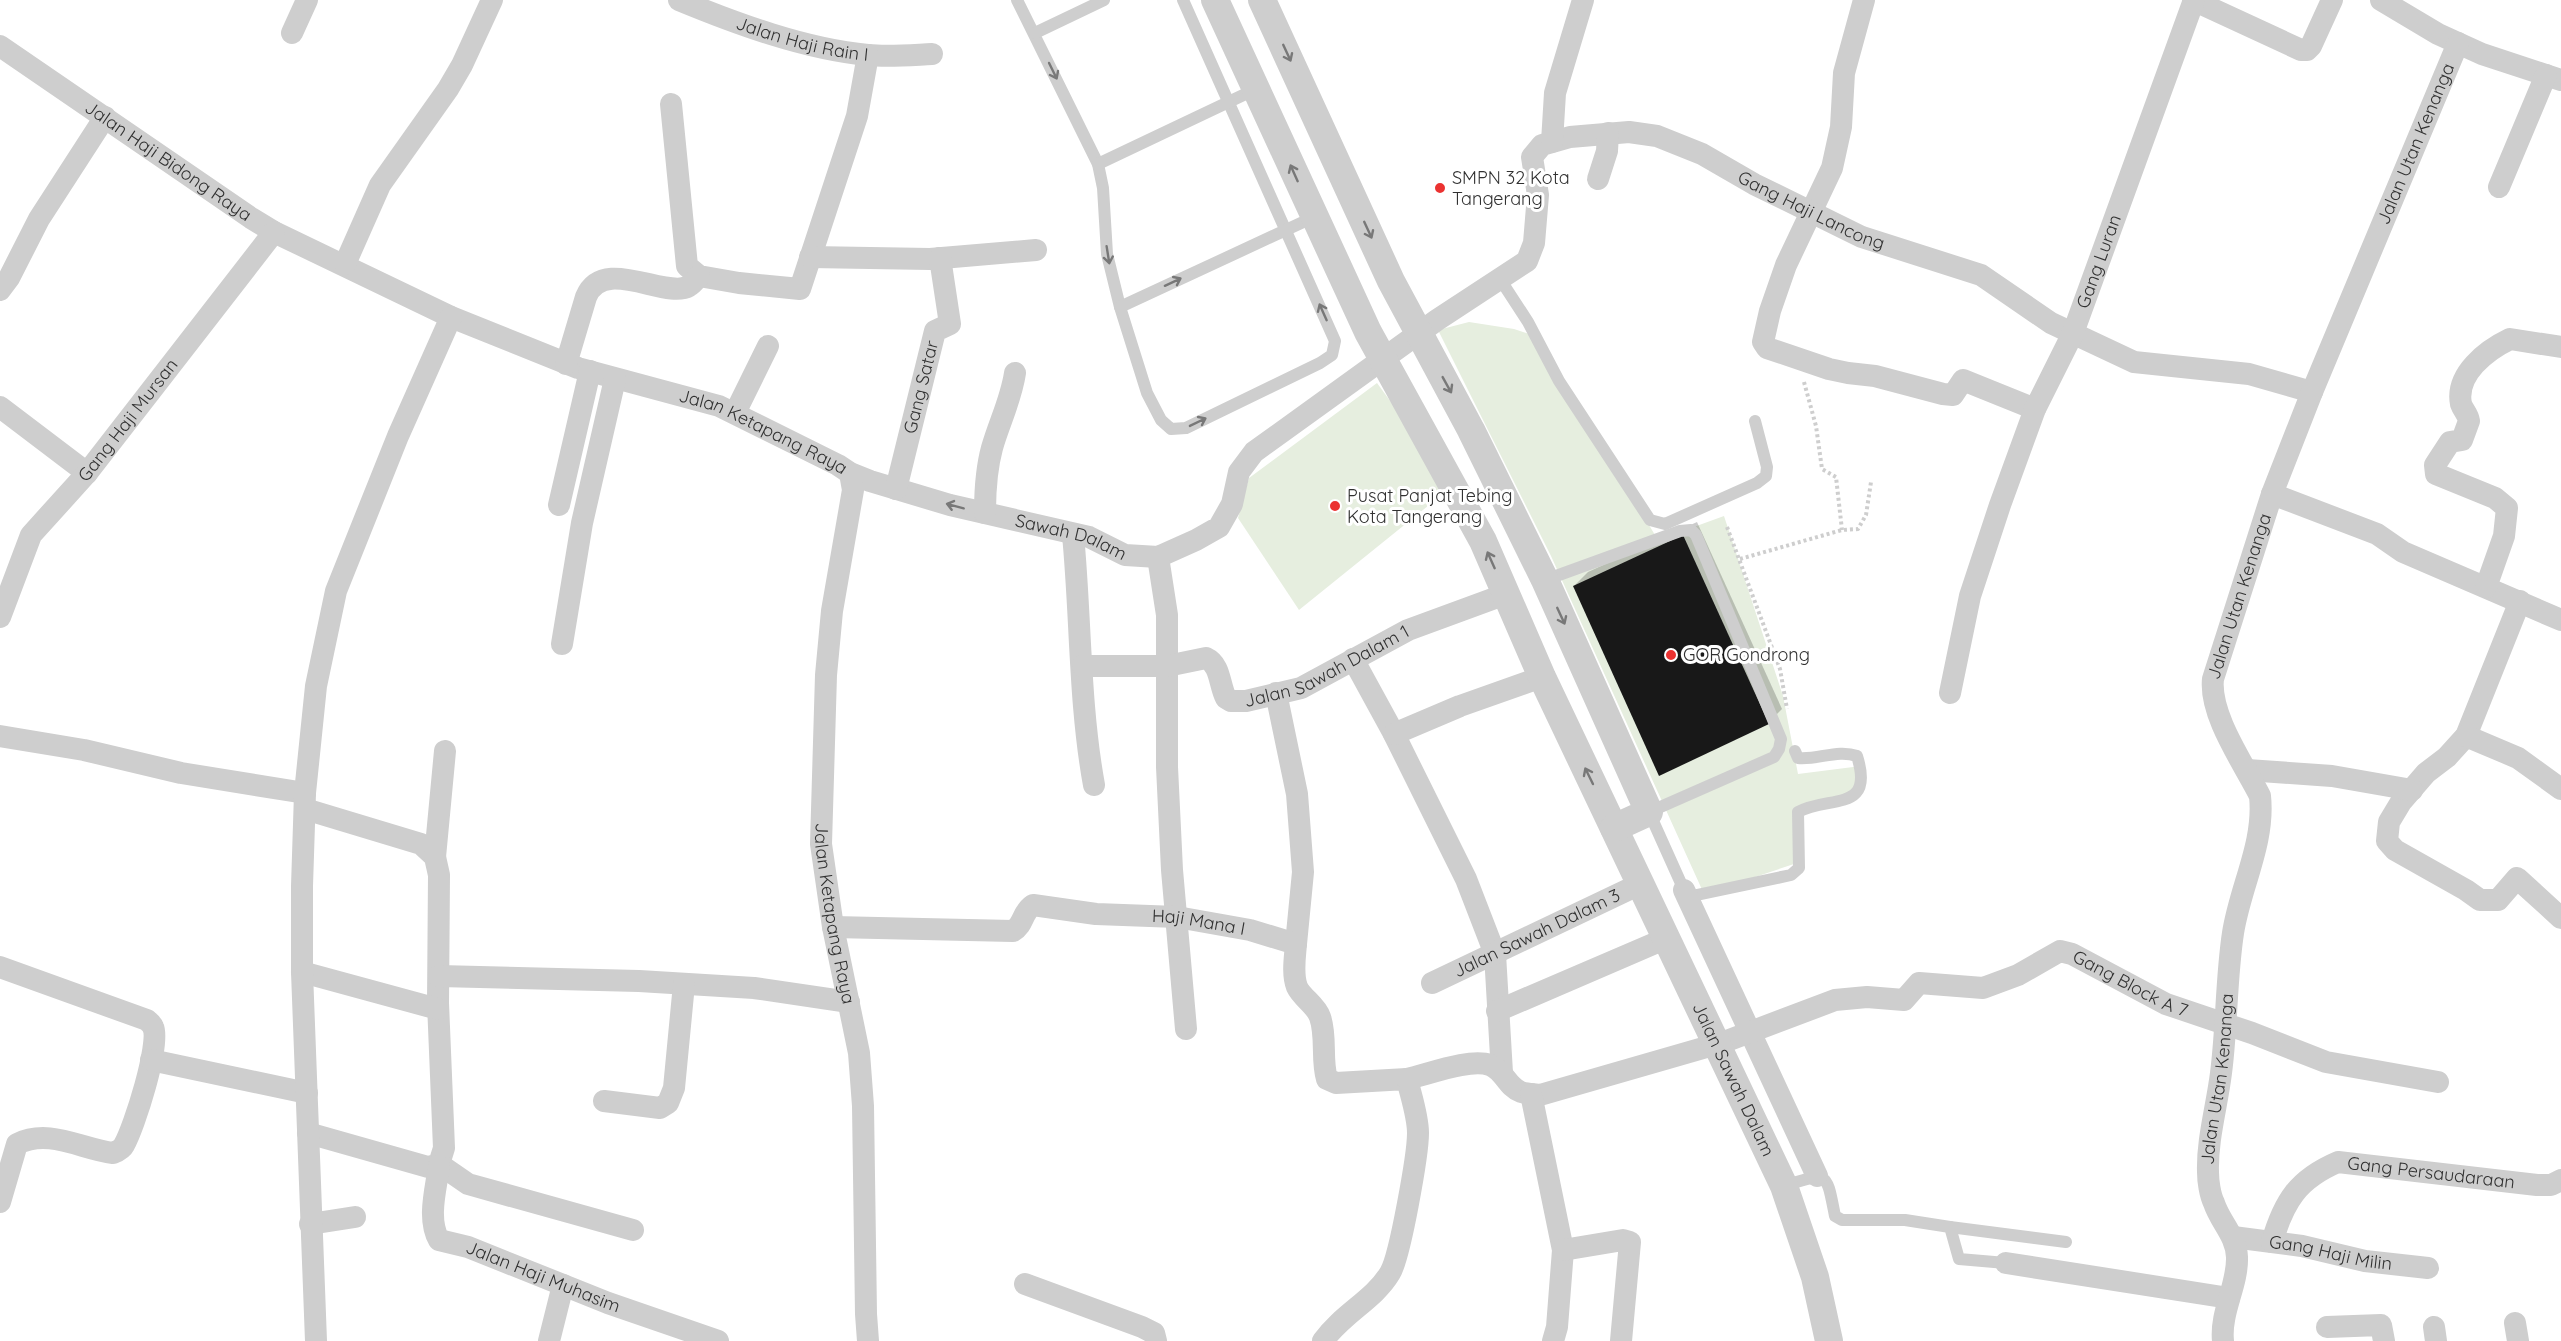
<svg xmlns="http://www.w3.org/2000/svg" width="2561" height="1341" viewBox="0 0 2561 1341" font-family="Quicksand,sans-serif">
<style>
.green{fill:#e6eedf}
.shadow{fill:#0003}
.building{fill:#181818}
.lines{fill:none;stroke-linecap:round;stroke-linejoin:round}
.path{stroke:#cecece;stroke-width:4;stroke-dasharray:3 3;stroke-linecap:butt}
.service{stroke:#cecece;stroke-width:12}
.minor{stroke:#cecece;stroke-width:22}
.tertiary{stroke:#cecece;stroke-width:28}
.oneway{stroke:#787878}
.poi-dot{fill:#eb3231;stroke:#fff;stroke-width:2}
.labels{text-anchor:middle;stroke-width:6;stroke-linejoin:round;paint-order:stroke}
.street-label{font-size:18px;fill:#313131;stroke:#fff}
.poi-label{font-size:18px;fill:#313131;stroke:#fff;text-anchor:start}
</style>
<rect width="100%" height="100%" fill="#fff"/>
<!-- green -->
<g class="green">
<polygon points="1469,322 1514,329 1535,336 1658,540 1724,516 1783,696 1798,774 1861,766 1861,796 1794,815 1800,862 1704,894 1551,556 1438,330"/>
<polygon points="1377,383 1418,439 1444,493 1299,610 1238,518 1249,478"/>
</g>
<!-- shadow -->
<polygon class="shadow" points="1697,522 1782,709 1768,723 1574,586 1588,572"/>
<!-- building -->
<polygon class="building" points="1683,535 1769,724 1659,776 1573,586"/>
<g class="lines">
<!-- path -->
<g class="path">
<polyline points="1804,382 1816,426 1822,469 1836,477 1842,530"/>
<polyline points="1727,527 1780,669 1787,709"/>
<polyline points="1740,559 1842,530 1858,529 1866,515 1871,482"/>
</g>
<!-- service -->
<g class="service">
<polyline points="1017,0 1098,164 1103,188 1107,254 1120,307 1147,393 1161,420 1171,429 1186,428 1320,363 1332,355 1335,341 1183,0"/>
<polyline points="1035,33 1104,0"/>
<polyline points="1098,164 1256,89"/>
<polyline points="1500,279 1528,322 1559,381 1650,520 1665,524 1757,483 1766,476 1767,467 1755,421"/>
<polyline points="1120,307 1314,217"/>
<path d="M 1545,580 L 1680,531 L 1691,530 L 1696,535 L 1781,739 L 1779,749 L 1774,757 L 1649,812 L 1684,890 L 1692,896 L 1791,875 L 1799,868 L 1798,812 C 1829,795 1875,813 1857,756 C 1838,749 1818,760 1798,758 L 1795,751"/>
<path d="M 1784,1186 C 1829,1172 1826,1171 1835,1216 L 1842,1220 L 1905,1220 L 1950,1227 L 1959,1259 L 2006,1263"/>
<polyline points="1950,1227 2066,1242"/>
</g>
<!-- minor -->
<g class="minor">
<path id="s1" d="M 679,0 C 737,24 805,49 868,55 C 889,57 911,55 932,54"/>
<polyline points="1864,0 1844,73 1841,127 1832,168 1786,265 1770,311 1763,342 1767,348 1829,369 1848,373 1875,376 1943,394 1953,395 1963,380 2035,409"/>
<polyline points="2193,0 2301,50 2307,50 2311,46 2332,0"/>
<polyline points="2381,0 2438,34 2482,54 2561,80"/>
<polyline points="292,33 307,0"/>
<path id="s2" d="M 0,46 L 251,218 L 274,232 L 451,317 L 578,368 L 719,406 L 838,465 L 850,473 L 870,481 L 950,505 L 1089,537 L 1125,555 L 1158,557 L 1196,540 L 1219,527 L 1232,504 L 1239,472 L 1254,452 L 1437,320 L 1527,261 L 1534,243 L 1538,195 L 1532,157 L 1542,145 L 1570,137 L 1629,132 L 1657,136 L 1702,154 L 1754,184 L 1862,237 L 1981,275 L 2051,323 L 2134,362 L 2249,374 L 2312,392"/>
<polyline points="671,104 687,266 699,276 739,283 800,289 857,116 868,55"/>
<polyline points="1552,142 1555,93 1583,0"/>
<polyline points="1598,179 1607,151 1608,133"/>
<polyline points="2499,187 2546,75"/>
<polyline points="810,257 930,259 1036,250"/>
<polyline points="345,264 380,185 448,89 462,65 492,0"/>
<polyline points="0,290 9,278 39,219 105,117"/>
<path d="M 566,364 L 586,297 C 603,255 666,300 689,286 C 693,284 696,279 699,276"/>
<polyline points="0,407 87,473"/>
<polyline points="735,413 768,346"/>
<path id="s3" d="M 850,473 L 853,490 L 832,611 L 826,675 L 821,844 L 833,927 L 859,1053 L 863,1106 L 866,1314 L 868,1341"/>
<path id="s4" d="M 896,489 L 935,331 L 950,324 L 940,258"/>
<polyline points="2272,494 2377,534 2403,552 2561,620"/>
<polyline points="559,505 590,371"/>
<path d="M 985,513 C 985,491 986,470 992,448 C 999,423 1011,400 1015,373"/>
<path d="M 1073,535 C 1081,618 1079,703 1094,785"/>
<polyline points="1158,557 1167,615 1167,767 1172,870 1186,1029"/>
<path d="M 2486,587 L 2504,536 L 2507,508 L 2495,498 L 2436,474 L 2435,465 L 2450,442 L 2462,440 L 2469,421 C 2468,414 2463,410 2461,404 C 2455,374 2487,350 2510,339 L 2561,347"/>
<polyline points="2520,601 2466,736 2447,757 2426,773 2401,802 2389,822 2387,841 2395,850 2466,890 2480,900 2498,900 2517,878 2561,918"/>
<path id="s5" d="M 0,617 L 31,535 L 87,473 L 274,232"/>
<polyline points="562,644 582,523 615,379"/>
<polyline points="1353,659 1394,734 1466,879 1495,954 1502,1073"/>
<path id="s6" d="M 1083,666 L 1167,666 L 1206,658 C 1221,665 1219,685 1226,698 L 1231,701 L 1246,701 L 1301,688 L 1408,630 L 1506,594"/>
<polyline points="1276,693 1297,794 1303,872 1296,944"/>
<path id="s7" d="M 1950,693 L 1970,596 L 2000,505 L 2035,409 L 2073,333 L 2194,0"/>
<polyline points="1394,734 1460,706 1542,677"/>
<polyline points="0,736 84,750 181,773 305,793"/>
<polyline points="2466,736 2518,758 2561,789"/>
<polyline points="2247,770 2332,776 2412,790"/>
<polyline points="305,809 421,844 435,857 439,875 438,1003 444,1148 439,1164 428,1167 308,1133"/>
<polyline points="435,857 445,751"/>
<polyline points="1684,890 1817,1176"/>
<path id="s8" d="M 833,927 L 1013,931 C 1024,925 1022,912 1033,905 L 1096,914 L 1177,917 L 1250,930 L 1296,944 C 1295,957 1292,974 1297,987 C 1302,998 1316,1005 1320,1017 C 1327,1037 1321,1059 1327,1079 L 1336,1083 L 1407,1079 C 1411,1096 1418,1116 1418,1133 C 1418,1154 1400,1257 1390,1273 C 1374,1300 1343,1313 1323,1341"/>
<path d="M 0,967 L 147,1020 C 149,1022 152,1024 153,1027 C 161,1043 134,1128 124,1145 C 122,1149 118,1151 113,1153 C 81,1149 49,1128 17,1144 L 0,1202"/>
<polyline points="302,972 438,1009"/>
<polyline points="439,976 639,981 754,988 849,1002"/>
<path id="s9" d="M 1432,983 L 1640,884"/>
<polyline points="1497,1011 1667,938"/>
<polyline points="151,1060 307,1093"/>
<path id="s10" d="M 1407,1079 C 1429,1074 1470,1058 1490,1065 C 1504,1070 1507,1087 1521,1092 C 1527,1094 1534,1094 1540,1095 L 1724,1042 L 1835,1000 L 1867,997 L 1904,1000 L 1919,983 L 1983,988 L 2018,975 L 2060,951 L 2072,954 L 2166,1004 L 2252,1033 L 2326,1062 L 2438,1082"/>
<polyline points="1531,1094 1563,1250 1557,1327 1553,1341"/>
<polyline points="604,1101 660,1108 668,1103 674,1088 684,984"/>
<polyline points="439,1164 468,1184 633,1230"/>
<path id="s11" d="M 439,1166 C 436,1189 427,1219 439,1240 L 468,1247 L 608,1303 L 718,1341"/>
<polyline points="310,1224 355,1217"/>
<path id="s12" d="M 2233,1237 L 2302,1246 L 2365,1261 L 2428,1268"/>
<path id="s13" d="M 2272,1242 C 2284,1201 2298,1179 2338,1162 L 2537,1185 L 2551,1185 L 2561,1180"/>
<polyline points="1563,1250 1623,1240 1630,1242 1621,1341"/>
<polyline points="2006,1263 2229,1298"/>
<polyline points="1025,1284 1142,1327 1154,1333 1156,1341"/>
<polyline points="2515,1323 2518,1341"/>
<polyline points="2327,1327 2381,1325 2384,1341"/>
<polyline points="2434,1327 2436,1341"/>
<polyline points="316,1341 302,972 302,886 305,793 316,686 336,591 398,436 451,317"/>
<polyline points="549,1341 563,1285"/>
<path id="s14" d="M 2223,1341 C 2220,1312 2238,1285 2237,1257 C 2236,1235 2220,1222 2214,1203 C 2210,1195 2208,1181 2208,1172 C 2207,1139 2217,1106 2221,1073 C 2227,1027 2226,979 2233,933 C 2240,887 2265,843 2260,796 C 2244,764 2209,715 2213,679 L 2272,494 L 2312,392 L 2458,43"/>
</g>
<!-- tertiary -->
<g class="tertiary">
<path id="s15" d="M 1215,0 L 1368,332 L 1483,541 L 1542,677 L 1784,1186 L 1815,1277 L 1829,1341"/>
<polyline points="1262,0 1391,281 1471,430 1545,580 1649,812 1614,828"/>
</g>
</g>
<!-- one-way arrows -->
<defs><path id="oneway-shaft" d="M-6 0H5M1.5-3L5.5 0L1.5 3" fill="none" stroke-width="1.6" stroke-linecap="round" stroke-linejoin="round" transform="scale(1.5)"/></defs>
<g class="oneway">
<use href="#oneway-shaft" transform="translate(1287 53) rotate(65)"/>
<use href="#oneway-shaft" transform="translate(1053 71) rotate(64)"/>
<use href="#oneway-shaft" transform="translate(1294 173) rotate(-114)"/>
<use href="#oneway-shaft" transform="translate(1368 230) rotate(65)"/>
<use href="#oneway-shaft" transform="translate(1108 255) rotate(81)"/>
<use href="#oneway-shaft" transform="translate(1173 282) rotate(-25)"/>
<use href="#oneway-shaft" transform="translate(1323 312) rotate(-114)"/>
<use href="#oneway-shaft" transform="translate(1447 385) rotate(61)"/>
<use href="#oneway-shaft" transform="translate(1198 422) rotate(-26)"/>
<use href="#oneway-shaft" transform="translate(955 506) rotate(-165)"/>
<use href="#oneway-shaft" transform="translate(1491 560) rotate(-114)"/>
<use href="#oneway-shaft" transform="translate(1561 616) rotate(65)"/>
<use href="#oneway-shaft" transform="translate(1589 776) rotate(-116)"/>
</g>
<!-- markers -->
<g class="poi-dot">
<circle cx="1440" cy="188" r="6"/>
<circle cx="1335" cy="506" r="6"/>
<circle cx="1671" cy="655" r="6"/>
</g>
<g class="labels">
<!-- street labels -->
<g class="street-label">
<text dy="6" stroke="none"><textPath href="#s1" startOffset="130">Jalan Haji Rain I</textPath></text>
<text dy="6" stroke="none"><textPath href="#s14" startOffset="1258">Jalan Utan Kenanga</textPath></text>
<text dy="6" stroke="none"><textPath href="#s2" startOffset="204">Jalan Haji Bidong Raya</textPath></text>
<text dy="6" stroke="none"><textPath href="#s2" startOffset="2174">Gang Haji Lancong</textPath></text>
<text dy="6" stroke="none"><textPath href="#s7" startOffset="458">Gang Luran</textPath></text>
<text dy="6" stroke="none"><textPath href="#s4" startOffset="105">Gang Satar</textPath></text>
<text dy="6" stroke="none"><textPath href="#s5" startOffset="238">Gang Haji Mursan</textPath></text>
<text dy="6" stroke="none"><textPath href="#s2" startOffset="861">Jalan Ketapang Raya</textPath></text>
<text dy="6" stroke="none"><textPath href="#s2" startOffset="1188">Sawah Dalam</textPath></text>
<text dy="6" stroke="none"><textPath href="#s14" startOffset="772">Jalan Utan Kenanga</textPath></text>
<text dy="6" stroke="none"><textPath href="#s6" startOffset="279">Jalan Sawah Dalam 1</textPath></text>
<text dy="6" stroke="none"><textPath href="#s3" startOffset="444">Jalan Ketapang Raya</textPath></text>
<text dy="6" stroke="none"><textPath href="#s8" startOffset="380">Haji Mana I</textPath></text>
<text dy="6" stroke="none"><textPath href="#s9" startOffset="116">Jalan Sawah Dalam 3</textPath></text>
<text dy="6" stroke="none"><textPath href="#s10" startOffset="776">Gang Block A 7</textPath></text>
<text dy="6" stroke="none"><textPath href="#s15" startOffset="1198">Jalan Sawah Dalam</textPath></text>
<text dy="6" stroke="none"><textPath href="#s14" startOffset="270">Jalan Utan Kenanga</textPath></text>
<text dy="6" stroke="none"><textPath href="#s13" startOffset="202">Gang Persaudaraan</textPath></text>
<text dy="6" stroke="none"><textPath href="#s12" startOffset="99">Gang Haji Milin</textPath></text>
<text dy="6" stroke="none"><textPath href="#s11" startOffset="186">Jalan Haji Muhasim</textPath></text>
</g>
<!-- poi labels -->
<g class="poi-label">
<text x="1452" y="184">SMPN 32 Kota<tspan x="1452" dy="21">Tangerang</tspan></text>
<text x="1347" y="502">Pusat Panjat Tebing<tspan x="1347" dy="21">Kota Tangerang</tspan></text>
<text x="1683" y="661">GOR Gondrong</text>
</g>
</g>
</svg>
